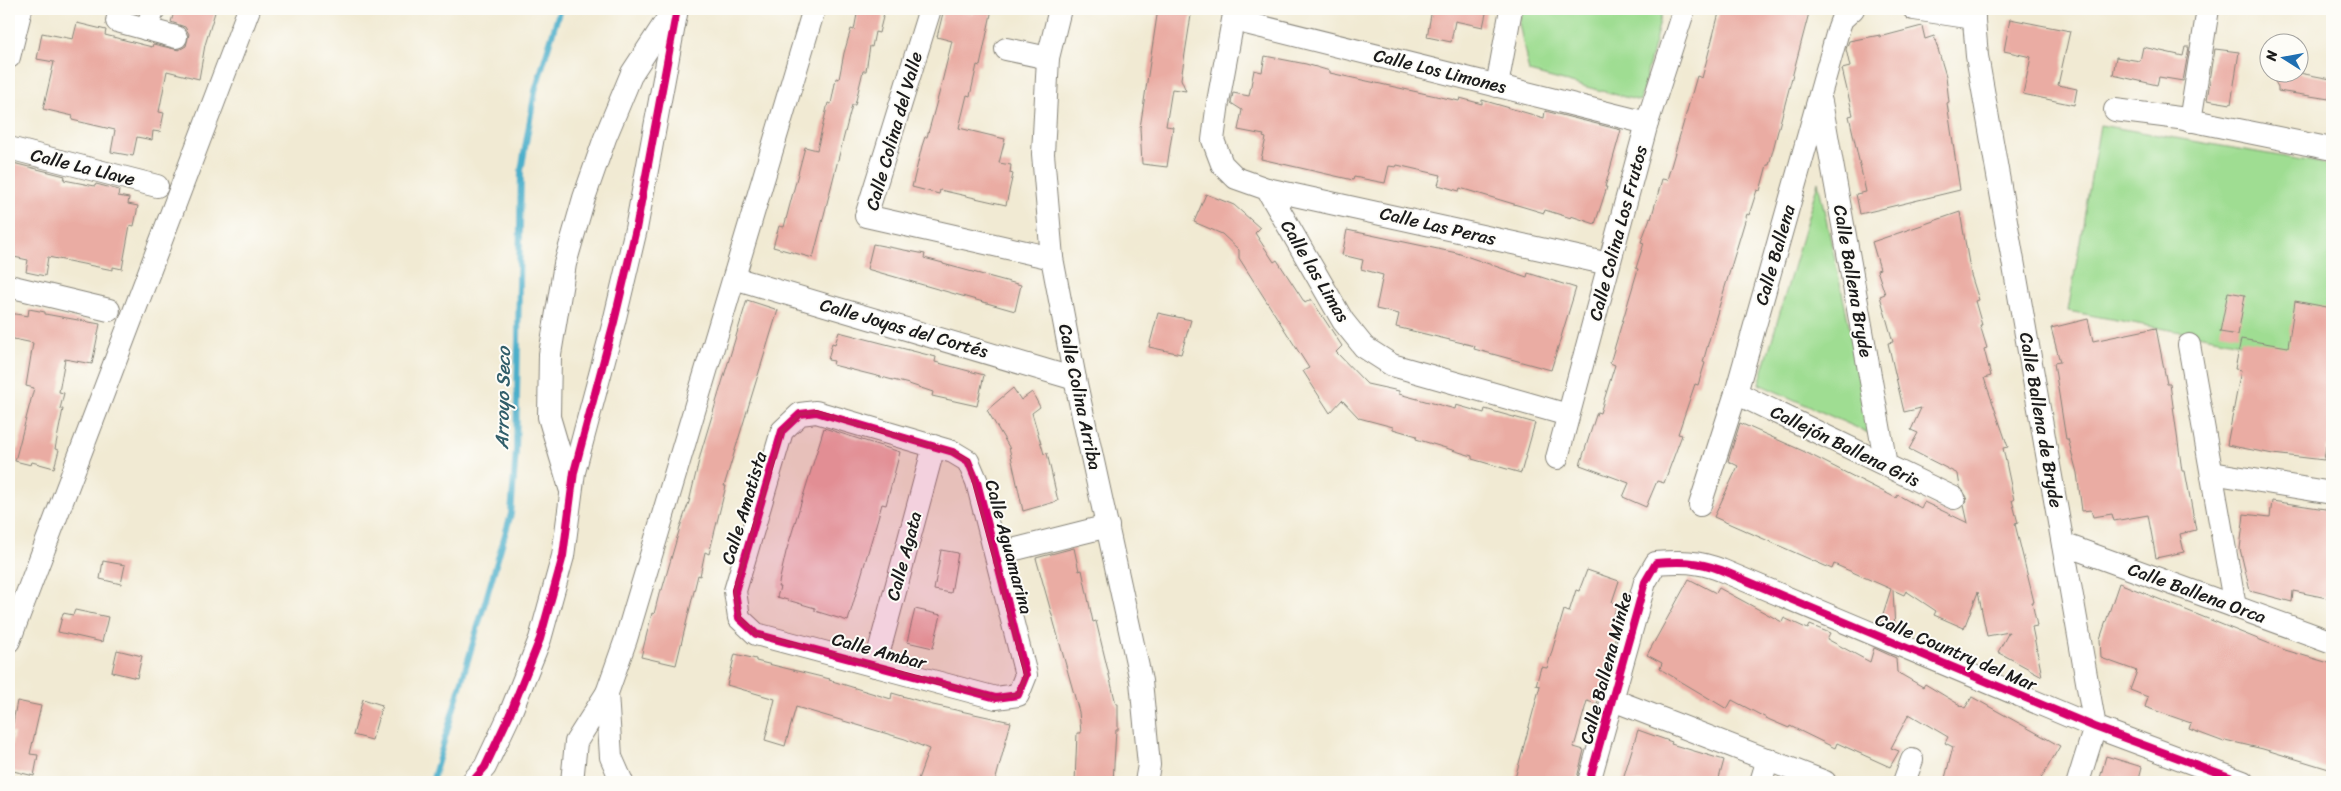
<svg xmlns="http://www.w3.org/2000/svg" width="2341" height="791" viewBox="0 0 2341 791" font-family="Sriracha,sans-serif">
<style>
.green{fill:#9fdd92;stroke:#5e7c57}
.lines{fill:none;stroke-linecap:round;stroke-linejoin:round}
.stream{stroke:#4bafca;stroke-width:6}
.building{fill:#eaaca3}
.minor-casing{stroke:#868378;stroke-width:24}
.minor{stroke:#fff;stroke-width:22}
.cycleway-casing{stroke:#fdfcf7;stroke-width:11}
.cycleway{stroke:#d6006c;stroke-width:8}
.marked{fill:#c2185b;fill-opacity:0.2;stroke:#c2185b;stroke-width:4;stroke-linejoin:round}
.labels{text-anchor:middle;stroke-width:4;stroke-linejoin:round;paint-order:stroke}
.street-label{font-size:18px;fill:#1c1c1c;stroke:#fdfcf7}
.water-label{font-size:19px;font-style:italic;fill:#315e6a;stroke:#fdfcf7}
</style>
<rect width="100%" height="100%" fill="#fdfcf7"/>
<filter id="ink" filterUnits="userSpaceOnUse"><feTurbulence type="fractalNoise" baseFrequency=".02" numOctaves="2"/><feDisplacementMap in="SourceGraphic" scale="10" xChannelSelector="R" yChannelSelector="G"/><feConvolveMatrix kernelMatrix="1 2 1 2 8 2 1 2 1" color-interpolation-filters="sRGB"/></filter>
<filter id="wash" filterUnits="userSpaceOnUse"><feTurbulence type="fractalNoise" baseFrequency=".0096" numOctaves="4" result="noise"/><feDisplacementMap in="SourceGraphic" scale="20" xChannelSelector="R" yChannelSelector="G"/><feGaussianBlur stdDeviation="1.12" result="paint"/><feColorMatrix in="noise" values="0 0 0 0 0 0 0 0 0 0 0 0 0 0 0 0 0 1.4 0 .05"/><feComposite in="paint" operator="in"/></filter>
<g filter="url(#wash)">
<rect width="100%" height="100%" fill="#f1ead3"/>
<!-- green -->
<g class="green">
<polygon points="1522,9 1663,9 1640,101 1529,72 1519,23"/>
<polygon points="2100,125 2332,165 2332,360 2068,311"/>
<polygon points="1818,182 1873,435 1759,384"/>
</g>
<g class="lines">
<!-- stream -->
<polyline class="stream" points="432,782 511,514 516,451 521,171 535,91 560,9"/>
</g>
<g id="blocks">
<!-- building -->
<g class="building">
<polygon points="175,9 216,9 205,45 199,79 167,71 159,112 164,113 160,132 153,131 152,140 137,137 133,156 111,152 115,130 72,120 73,116 43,109 54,62 37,59 42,33 73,39 77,23 106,30 105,35 152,47 153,44 179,50 186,46 189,34 185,27 171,22"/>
<polygon points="858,9 885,9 879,33 875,32 872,47 870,46 866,71 863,71 855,105 852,105 813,258 773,247 779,226 784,227 805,147 817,150 828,103 831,104 836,78 839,79 844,53 851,29 854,30"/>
<polygon points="944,9 973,14 974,9 992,9 980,66 977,65 970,96 967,95 959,128 1005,139 999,163 1011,165 1010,173 1013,174 1006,205 940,190 939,194 912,187 922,146 925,137 927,137 940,90 952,41 937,37"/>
<polygon points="1158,9 1192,9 1181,79 1186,91 1172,89 1166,126 1173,127 1167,167 1142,164 1140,128"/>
<polygon points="1432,9 1487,9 1483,27 1455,21 1451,42 1427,37"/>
<polygon points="1720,9 1810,9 1769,165 1767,165 1760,191 1757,190 1749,215 1747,214 1710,337 1703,362 1705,363 1698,385 1695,384 1678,434 1682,435 1664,483 1657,481 1646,507 1623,497 1629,483 1580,465 1597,412 1600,413 1615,365 1610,363 1638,269 1636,268 1644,243 1641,242 1650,218 1651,219 1662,179 1667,180 1697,76 1702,78"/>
<polygon points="2010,19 2070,31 2058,85 2077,89 2074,105 2023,94 2031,57 2004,51"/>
<polygon points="1922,26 1925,39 1934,36 1946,76 1949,102 1947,103 1960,190 1860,214 1856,194 1866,192 1849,116 1853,115 1842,69 1850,67 1846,49 1849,41 1880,35 1880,37"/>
<polygon points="2143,47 2183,56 2185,47 2189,47 2183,81 2159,77 2157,85 2113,75 2116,57 2140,61"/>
<polygon points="2215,49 2239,52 2231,104 2207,100"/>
<polygon points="1265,56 1306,64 1330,71 1330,73 1459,101 1460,98 1482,104 1482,100 1544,118 1545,111 1621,130 1605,187 1607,187 1595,224 1571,216 1571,218 1545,210 1544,213 1460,188 1459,191 1438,185 1441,175 1397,165 1396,167 1389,166 1385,183 1354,177 1353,180 1261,159 1266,138 1263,137 1264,135 1238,130 1242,110 1231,103 1233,93 1249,96 1254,70 1262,72"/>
<polygon points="2270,72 2294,72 2331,79 2329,99 2278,91 2278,87"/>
<polygon points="13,163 65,176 64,180 95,186 96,184 119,190 118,196 129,198 128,204 138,206 134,226 130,225 122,269 113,267 113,270 48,257 45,276 26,272 28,260 9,256 9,167 12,168"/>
<polygon points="1206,194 1234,205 1260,228 1255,233 1274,262 1277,260 1305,303 1311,299 1342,346 1336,352 1367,384 1399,391 1399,394 1455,409 1456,405 1484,413 1485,409 1535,423 1521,473 1472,459 1472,456 1416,439 1417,436 1393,429 1393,427 1359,418 1342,400 1330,413 1303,371 1309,368 1239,258 1239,250 1222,234 1194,222"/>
<polygon points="1960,212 1971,275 1979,300 1975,301 1982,325 1980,325 1987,348 1984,349 1991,376 1984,378 2008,447 2003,448 2014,500 2012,500 2018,523 2015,524 2034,602 2032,602 2037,626 2032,627 2042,676 1998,652 2009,632 1987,636 1978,592 1964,628 1934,615 1936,611 1906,591 1904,595 1893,590 1895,629 1880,623 1891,589 1834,564 1832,569 1714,517 1738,466 1728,461 1740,423 1803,451 1896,498 1898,495 1921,508 1924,502 1968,523 1964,505 1967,497 1960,487 1958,474 1909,449 1918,433 1911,430 1921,408 1904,412 1888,343 1893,342 1880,296 1885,294 1877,270 1880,269 1872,242"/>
<polygon points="1347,230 1457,253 1527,277 1528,273 1576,288 1551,370 1474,349 1475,346 1396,327 1399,314 1376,309 1383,275 1361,269 1363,260 1342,255"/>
<polygon points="873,244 925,254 924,258 943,263 943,264 1021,285 1015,311 867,269"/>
<polygon points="2228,292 2245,295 2238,335 2220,332"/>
<polygon points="747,300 778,310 724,486 726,486 709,554 705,552 700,576 698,575 676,665 641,657 652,613 654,614 660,590 662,590 681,524 689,502 701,452"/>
<polygon points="2295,301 2332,308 2332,447 2326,446 2324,460 2273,454 2227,445 2241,370 2235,369 2241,339 2288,347"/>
<polygon points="29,309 45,312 45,314 100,324 92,364 65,359 59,392 64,393 60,409 63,409 55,449 59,450 54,468 32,462 31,465 15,461 34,388 26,386 33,343 9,338 9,313 28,316"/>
<polygon points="1158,313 1191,320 1181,354 1149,347"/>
<polygon points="2088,319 2093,341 2156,328 2167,384 2170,384 2182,471 2185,471 2196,530 2180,534 2184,552 2156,558 2148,515 2114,521 2112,514 2093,517 2091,510 2082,511 2077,473 2068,439 2066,439 2054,363 2060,362 2051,328"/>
<polygon points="839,332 936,357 935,362 984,375 977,406 932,396 933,392 909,384 833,365 834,361 828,360 832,343 835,344"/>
<polygon points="1013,388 1021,400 1032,392 1040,407 1032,413 1044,454 1047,453 1058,501 1023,511 1009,447 987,410"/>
<polygon points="824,428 900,452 886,505 882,504 848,621 815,611 815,608 777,597 780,587 778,587 786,552"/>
<polygon points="2272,501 2332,510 2332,599 2293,591 2292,602 2250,591 2240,549 2244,514 2270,517"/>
<polygon points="1074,548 1079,571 1082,570 1093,622 1096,621 1116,704 1118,704 1118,730 1116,730 1113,782 1075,782 1077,733 1081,733 1079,712 1036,558"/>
<polygon points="941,550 958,553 951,593 934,590"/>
<polygon points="103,561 125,565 121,584 100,579"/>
<polygon points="1587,570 1619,581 1612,602 1617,604 1614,615 1621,617 1597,704 1587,701 1574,747 1584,750 1576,782 1514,782 1540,686 1536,685 1541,667 1547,668 1564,610 1569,612 1576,590 1579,591"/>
<polygon points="1689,579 1716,593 1719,588 1782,622 1784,618 1808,629 1810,625 1830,633 1827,639 1870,662 1874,648 1896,658 1897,672 1923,687 1925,684 1965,708 1972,697 2060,746 2039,782 1944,782 1953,747 1945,743 1948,737 1909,714 1891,748 1899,751 1890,767 1837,743 1835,748 1790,726 1789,728 1770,720 1732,700 1727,709 1660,669 1662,663 1647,655"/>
<polygon points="2119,583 2285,650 2332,664 2332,755 2329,769 2263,749 2225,740 2224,742 2189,729 2191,723 2145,707 2148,697 2130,690 2137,671 2101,658 2100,639"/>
<polygon points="915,609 941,615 933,648 907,642"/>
<polygon points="75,610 108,617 102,642 58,632 63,613 73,615"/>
<polygon points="117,650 142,656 137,678 112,672"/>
<polygon points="735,654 756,659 756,661 830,679 829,680 891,699 892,693 933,705 1011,722 995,782 917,782 929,749 905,739 796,707 785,746 765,740 775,699 727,685"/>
<polygon points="363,699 382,705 372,740 353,735"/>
<polygon points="17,701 41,706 30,754 38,755 34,776 9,770 9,757 14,733 11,733"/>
<polygon points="1638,730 1672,742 1671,744 1724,760 1718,782 1622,782"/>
<polygon points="2106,756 2142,767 2138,782 2099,782"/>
</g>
</g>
</g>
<g filter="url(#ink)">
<use href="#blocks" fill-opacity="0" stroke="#868378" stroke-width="1"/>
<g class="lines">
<defs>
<g id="minor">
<polyline points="121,9 117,21 176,37"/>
<polyline points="930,9 866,216 1052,258"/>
<polyline points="1060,9 1048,58 1043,154 1052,258 1075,379 1141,681 1149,765 1146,782"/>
<polyline points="1235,9 1218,102 1213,140 1222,164 1236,178 1267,189 1343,321 1364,347 1392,365 1568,415"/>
<polyline points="1914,9 1974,18"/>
<polyline points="1973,9 1977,56 2095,727 2078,782"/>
<polyline points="1234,20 1647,123"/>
<polyline points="146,29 154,9"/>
<polyline points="1006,49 1048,58"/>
<polyline points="9,57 21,9"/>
<polyline points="1497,86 1511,9"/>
<polyline points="1821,102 1886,465"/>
<polyline points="2115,110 2179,118 2332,149"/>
<polyline points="2190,121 2208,9"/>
<polyline points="9,148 157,186"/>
<polyline points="1267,189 1609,264"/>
<polyline points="734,278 1075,379"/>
<polyline points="9,286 109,310"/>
<polyline points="2189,345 2235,607"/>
<polyline points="1736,393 1954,498"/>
<polygon points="816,412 953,452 968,461 977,482 1026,675 1018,695 996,698 756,634 739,618 735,591 782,431 800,414"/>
<polyline points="1557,458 1647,123 1684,9"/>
<polyline points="2212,473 2332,493"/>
<polyline points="570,488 549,417 550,354 565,264 584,198 605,138 632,73 672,12"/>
<polyline points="1700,505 1736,393 1839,27 1842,19 1853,9"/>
<polyline points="2063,544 2332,642"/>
<polyline points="996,554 1108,526"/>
<polyline points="9,641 249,9"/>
<polyline points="875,666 934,446"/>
<polyline points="1613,700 1825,782"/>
<polyline points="472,782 485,767 510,714 540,639 563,556 574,472 614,322 636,229 677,9"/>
<polyline points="572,782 576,742 607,693"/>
<polyline points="622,782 611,757 607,693 626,639 814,9"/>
<path d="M 1589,782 L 1645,582 L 1656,563 C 1681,561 1697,561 1721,570 L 2095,727 L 2243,782"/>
<polyline points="1761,782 1768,759"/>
<polyline points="1904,782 1912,760"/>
</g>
</defs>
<!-- minor casing -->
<use href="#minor" class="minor-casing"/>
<!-- minor -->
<use href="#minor" class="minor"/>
<defs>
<g id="cycleway">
<polygon points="816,412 953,452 968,461 977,482 1026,675 1018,695 996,698 756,634 739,618 735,591 782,431 800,414"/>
<polyline points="472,782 485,767 510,714 540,639 563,556 574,472 614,322 636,229 677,9"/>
<path d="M 1589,782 L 1645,582 L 1656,563 C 1681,561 1697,561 1721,570 L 2095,727 L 2243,782"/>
</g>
</defs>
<!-- cycleway casing -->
<use href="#cycleway" class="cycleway-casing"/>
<!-- cycleway -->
<use href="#cycleway" class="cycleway"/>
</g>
</g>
<!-- marked area -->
<path class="marked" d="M 816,412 L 953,452 L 968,461 L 1026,675 L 1018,695 L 996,698 L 756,634 L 739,618 L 735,591 L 782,431 L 800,414 Z"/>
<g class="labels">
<!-- street labels -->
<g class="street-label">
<text transform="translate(1440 71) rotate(14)" y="6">Calle Los Limones</text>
<text transform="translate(894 131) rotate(-74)" y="6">Calle Colina del Valle</text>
<text transform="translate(83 167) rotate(14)" y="6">Calle La Llave</text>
<text transform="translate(1438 226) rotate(13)" y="6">Calle Las Peras</text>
<text transform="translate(1618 233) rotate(-75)" y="6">Calle Colina Los Frutos</text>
<text transform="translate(1775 255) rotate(-74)" y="6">Calle Ballena</text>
<text transform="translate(1315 271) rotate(59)" y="6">Calle las Limas</text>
<text transform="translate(1853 281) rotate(80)" y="6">Calle Ballena Bryde</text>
<text transform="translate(904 328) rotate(16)" y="6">Calle Joyas del Cortés</text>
<text transform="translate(1080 397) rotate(78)" y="6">Calle Colina Arriba</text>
<text transform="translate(2041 420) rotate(80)" y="6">Calle Ballena de Bryde</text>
<text transform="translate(1845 446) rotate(26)" y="6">Callejón Ballena Gris</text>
<text transform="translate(744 508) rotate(-73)" y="6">Calle Amatista</text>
<text transform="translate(1009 547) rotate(75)" y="6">Calle Aguamarina</text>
<text transform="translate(904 556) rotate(-75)" y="6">Calle Agata</text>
<text transform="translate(2197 593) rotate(20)" y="6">Calle Ballena Orca</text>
<text transform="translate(879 651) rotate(15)" y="6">Calle Ambar</text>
<text transform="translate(1956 652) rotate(23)" y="6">Calle Country del Mar</text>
<text transform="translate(1606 668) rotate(-75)" y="6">Calle Ballena Minke</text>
</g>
<!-- water labels -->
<g class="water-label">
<text transform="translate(502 398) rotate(-89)" y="7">Arroyo Seco</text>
</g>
</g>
<!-- margin -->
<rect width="2341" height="791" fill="none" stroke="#fdfcf7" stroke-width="30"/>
<!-- north arrow -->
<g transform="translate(2284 58) rotate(281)"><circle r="24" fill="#fdfcf7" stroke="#a3a29f"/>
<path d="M0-4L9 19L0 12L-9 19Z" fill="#1f6fb2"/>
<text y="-8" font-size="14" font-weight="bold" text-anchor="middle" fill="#1c1c1c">N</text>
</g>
</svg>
